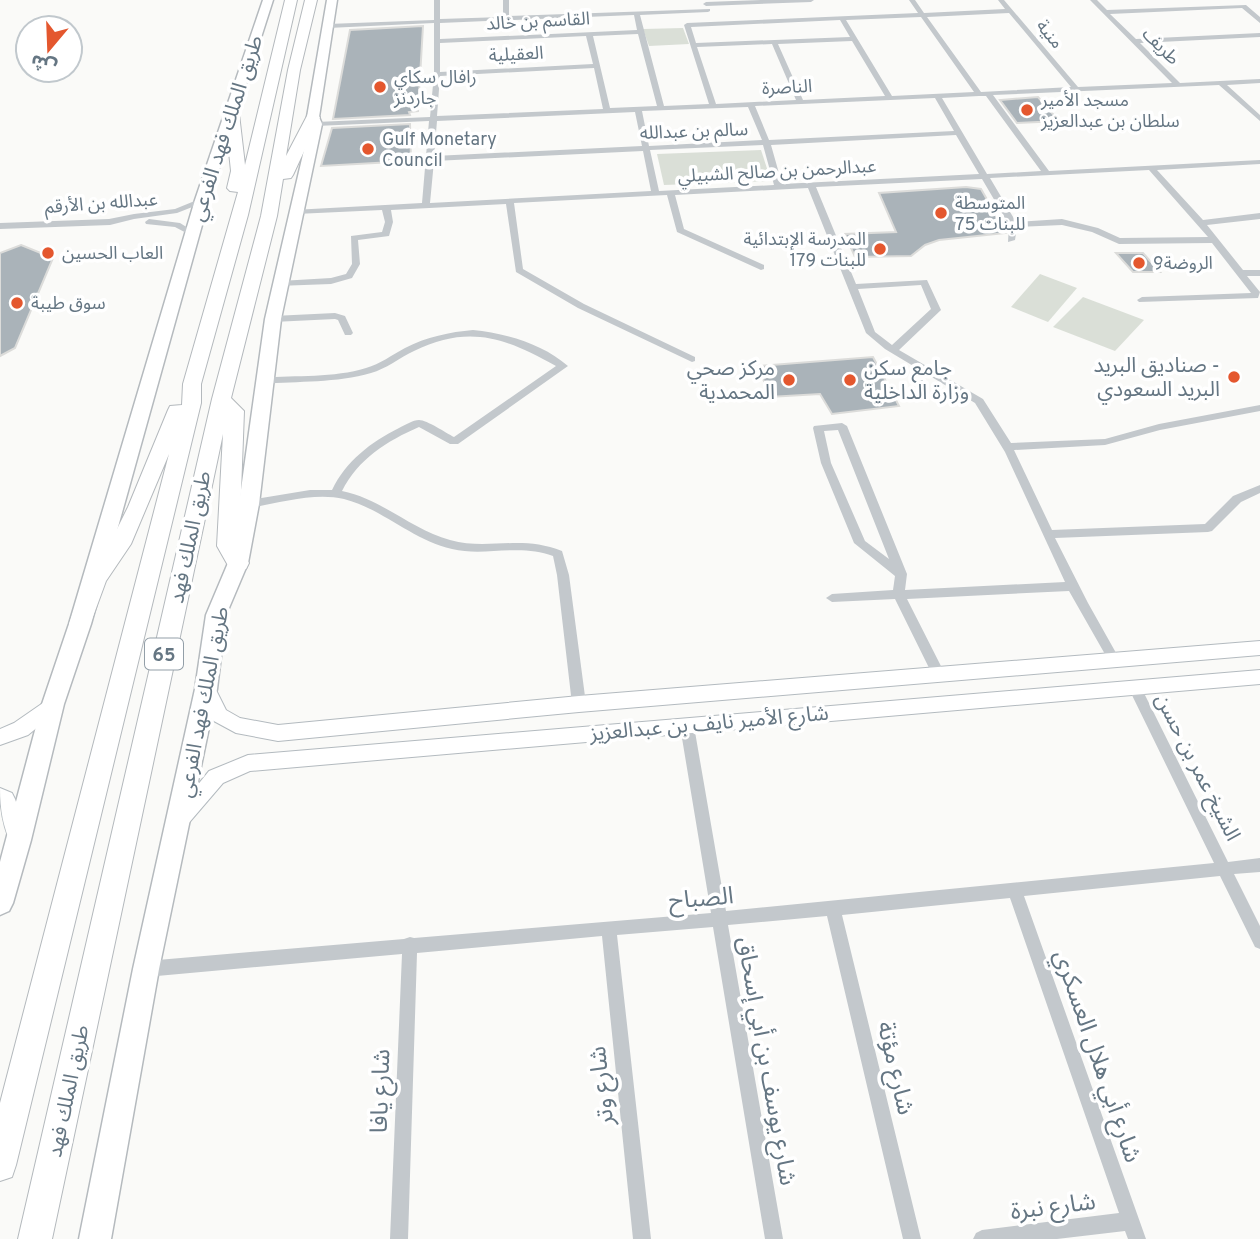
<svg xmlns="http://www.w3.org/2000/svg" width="1260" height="1239" viewBox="0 0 1260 1239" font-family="Overpass,'Noto Sans Arabic',sans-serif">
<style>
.green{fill:#dadfd7}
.building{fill:#aab3b9;stroke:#dcdcda;stroke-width:2}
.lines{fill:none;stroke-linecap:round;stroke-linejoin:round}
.secondary-casing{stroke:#b3babf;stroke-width:2}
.primary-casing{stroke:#b5babe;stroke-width:3}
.highway-casing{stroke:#b4b9bd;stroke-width:2}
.street{fill:#c3c8cc;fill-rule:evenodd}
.secondary{fill:#fff;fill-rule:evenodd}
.primary{fill:#fff;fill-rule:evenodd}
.highway{fill:#fff;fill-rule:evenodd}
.poi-dot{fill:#e4572e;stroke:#fff;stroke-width:2.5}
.labels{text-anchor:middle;stroke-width:7;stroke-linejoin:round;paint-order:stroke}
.far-street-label{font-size:18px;fill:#657683;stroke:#fff}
.far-poi-label{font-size:18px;fill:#657683;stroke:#fff;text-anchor:start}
.shield{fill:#fff;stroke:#939fa8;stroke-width:2}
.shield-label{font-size:19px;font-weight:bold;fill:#657683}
.street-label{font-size:21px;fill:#657683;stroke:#fff}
.poi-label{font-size:21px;fill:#657683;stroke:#fff;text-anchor:end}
.near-street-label{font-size:24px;fill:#657683;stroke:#fff}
</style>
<rect width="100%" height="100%" fill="#fafaf8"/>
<!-- green -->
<g class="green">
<polygon points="683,28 689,44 649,46 643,29"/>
<polygon points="761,150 771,181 664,185 657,154"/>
<polygon points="1040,274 1077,288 1048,322 1011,307"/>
<polygon points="1083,297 1144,320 1115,351 1053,327"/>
</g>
<!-- building -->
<g class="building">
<polygon points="423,26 418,111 409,112 410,115 333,119 350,30"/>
<polygon points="1038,97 1059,121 1017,123 1000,100"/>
<polygon points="410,124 411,161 321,166 332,128"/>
<polygon points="966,187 981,189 1006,233 939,240 925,245 911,256 855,257 845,234 896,232 879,193"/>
<polygon points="21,245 53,258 15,348 0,356 0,253"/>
<polygon points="1116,253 1143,253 1160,272 1133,272"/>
<polygon points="873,357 899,406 832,414 820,394 769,397 759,366"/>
</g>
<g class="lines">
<defs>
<g id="secondary">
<polygon points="1260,641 1260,655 579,712 278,741 236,733 212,720 197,689 199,684 206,682 213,684 226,710 240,718 278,725 579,696"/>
<polygon points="1260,670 1260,684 250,771 223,783 187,825 180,828 173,825 170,819 209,771 248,755"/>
<polygon points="53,696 60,699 62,704 60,709 28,735 0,745 0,729 14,723"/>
<path d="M 0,788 L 12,793 L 15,799 L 29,840 L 26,846 L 19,849 L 12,846 C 3,827 0,810 0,788 Z"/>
</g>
<g id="primary">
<polygon points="263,0 273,0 209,200 91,624 64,704 31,840 13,903 9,911 0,915 0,862 42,704 69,624 195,200"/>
<polygon points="327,0 337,0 319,117 322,124 281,319 259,504 248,563 226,615 217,689 159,969 111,1239 79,1239 133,969 195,689 206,615 228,563 239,504 265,319 310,124 307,117"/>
</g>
<g id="highway">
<polygon points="285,0 297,0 248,215 201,384 201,403 16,1165 12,1177 0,1181 0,1103 169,454 131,544 106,581 88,630 80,633 72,630 69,624 85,579 111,541 128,507 168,410 170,406 182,405 183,384 238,192 230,191 227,188 231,171 225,114 232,110 239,114 245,165"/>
<polygon points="305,0 317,0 300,70 286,156 308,114 313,113 320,117 293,175 291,178 283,179 277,216 231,398 244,411 239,546 249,563 246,569 238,571 230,569 217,546 223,434 52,1239 18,1239 212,399 261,216 288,70"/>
</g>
</defs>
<!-- secondary casing -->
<use href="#secondary" class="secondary-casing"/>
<!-- primary casing -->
<use href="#primary" class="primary-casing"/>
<!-- highway casing -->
<use href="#highway" class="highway-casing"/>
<!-- street -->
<g class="street">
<path d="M 434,0 L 440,0 L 440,19 L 503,17 L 503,0 L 509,0 L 509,16 L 710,9 L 710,11 L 708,12 L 640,15 L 664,106 L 709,104 L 684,25 L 687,23 L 918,13 L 909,0 L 915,0 L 924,13 L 1005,9 L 998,0 L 1004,0 L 1078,87 L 1172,83 L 1090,0 L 1097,0 L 1107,10 L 1246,5 L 1260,17 L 1260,23 L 1242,8 L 1110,14 L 1136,39 L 1260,33 L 1260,37 L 1140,43 L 1180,83 L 1260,79 L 1260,83 L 1227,85 L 1260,115 L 1260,121 L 1219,85 L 993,95 L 1049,171 L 1260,160 L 1260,164 L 1157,170 L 1203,220 L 1260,213 L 1260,219 L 1207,225 L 1243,270 L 1260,270 L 1260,276 L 1247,276 L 1260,292 L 1258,298 L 1139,302 L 1137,300 L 1142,297 L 1251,293 L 1212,243 L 1119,244 L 1092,232 L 1062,225 L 1017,227 L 1015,240 L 1008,242 L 1009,225 L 982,179 L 816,187 L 856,284 L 927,280 L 941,310 L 899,350 L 983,399 L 1011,443 L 1105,439 L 1159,424 L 1260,405 L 1260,411 L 1160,430 L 1105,445 L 1014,450 L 1052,530 L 1205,524 L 1233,496 L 1260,485 L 1260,493 L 1241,502 L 1212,531 L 1208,532 L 1055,538 L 1088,603 L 1120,660 L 1118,663 L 1110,663 L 1069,591 L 907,599 L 945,674 L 944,678 L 934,678 L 895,599 L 832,602 L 826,598 L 832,594 L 893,590 L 895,576 L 854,543 L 821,463 L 813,428 L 814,426 L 842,423 L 847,426 L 907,574 L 905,590 L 1065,582 L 1005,452 L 975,403 L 885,349 L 866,333 L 808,188 L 675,195 L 684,229 L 764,265 L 764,269 L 761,270 L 677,232 L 667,195 L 514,203 L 523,269 L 584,304 L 695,357 L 695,361 L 692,362 L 578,308 L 516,272 L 506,204 L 391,210 L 393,222 L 389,236 L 358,240 L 360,264 L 352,278 L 331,284 L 277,286 L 277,282 L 280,281 L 331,278 L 346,274 L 352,264 L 351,236 L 382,232 L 385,222 L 382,210 L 296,214 L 292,212 L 293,210 L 422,203 L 429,121 L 316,126 L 312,124 L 316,122 L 430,117 L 434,74 L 434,23 L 328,28 L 325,26 L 328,24 L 434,20 ZM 1009,13 L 1071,87 L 981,92 L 927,17 ZM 634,15 L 637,30 L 440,39 L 440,23 ZM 921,17 L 974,92 L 892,96 L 846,20 ZM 840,20 L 850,37 L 696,43 L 691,27 ZM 638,34 L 657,106 L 610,108 L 593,36 ZM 586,36 L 593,64 L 440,72 L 440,43 ZM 852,41 L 885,96 L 803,100 L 778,44 ZM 772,44 L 796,100 L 716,104 L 697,47 ZM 594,68 L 603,109 L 437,116 L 440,76 ZM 979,96 L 986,96 L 1041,171 L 987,174 L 942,98 ZM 935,98 L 954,131 L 769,140 L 755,106 ZM 748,107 L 762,140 L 649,146 L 642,111 ZM 635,112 L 642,146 L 434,156 L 437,121 ZM 956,135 L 979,174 L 782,184 L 771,145 ZM 763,145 L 774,185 L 659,191 L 650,150 ZM 643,151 L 651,191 L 430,203 L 434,161 ZM 1149,170 L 1208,237 L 1120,238 L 1098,228 L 1062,219 L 1016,222 L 990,178 ZM 921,285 L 931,309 L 892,345 L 875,332 L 858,289 ZM 838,430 L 889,559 L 865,541 L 831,463 L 824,431 Z"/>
<polygon points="761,0 814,0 811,2 706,6 703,4 706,2"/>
<polygon points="202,198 206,200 205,202 177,213 134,219 110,225 0,229 0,223 109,219 134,214 175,209"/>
<polygon points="149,219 180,223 196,233 192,236 175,227 146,224 145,222"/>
<polygon points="335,313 345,316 353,333 351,335 345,335 338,320 335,319 273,322 268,319 273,316"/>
<path d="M 473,330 C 505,333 543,344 568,366 L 458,444 L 450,444 L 419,427 C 387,441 358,459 342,491 C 382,499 412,530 450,540 C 489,551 520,534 562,551 L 569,575 L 586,704 L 584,708 L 579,709 L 574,708 L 572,704 L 557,575 L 553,556 C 520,543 485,557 452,549 C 412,540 383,509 344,499 C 314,492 280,503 249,508 L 243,504 L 249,500 L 310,490 L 332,490 C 346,461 371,442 399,428 C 405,425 413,420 419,420 C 427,420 446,433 454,437 L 556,366 C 506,338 469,324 414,351 C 399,358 386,369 371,373 C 337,383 298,381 263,384 L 258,381 L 263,378 C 296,375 334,378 366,368 C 380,364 392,355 405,348 C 426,337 450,332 473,330 Z"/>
<polygon points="1134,682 1139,683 1228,862 1260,858 1260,872 1234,874 1260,926 1260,949 1255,947 1220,876 1024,896 1146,1239 1128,1239 1125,1231 1057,1239 973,1239 976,1233 982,1230 1119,1213 1010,898 842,915 921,1239 903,1239 827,916 728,925 783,1239 765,1239 713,927 617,935 651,1239 633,1239 602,936 417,953 408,1239 390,1239 402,954 146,977 140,974 138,969 140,964 146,961 404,939 410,937 414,938 711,913 680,726 682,722 687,721 692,722 694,726 726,911 1214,863 1128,687 1129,683"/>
</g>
<!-- secondary -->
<use href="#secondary" class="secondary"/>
<!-- primary -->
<use href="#primary" class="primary"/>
<!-- highway -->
<use href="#highway" class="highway"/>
</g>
<!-- markers -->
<g class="poi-dot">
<circle cx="380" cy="87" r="7"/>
<circle cx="1027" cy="110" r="7"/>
<circle cx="368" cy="149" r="7"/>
<circle cx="941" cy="213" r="7"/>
<circle cx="880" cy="249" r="7"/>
<circle cx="48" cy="253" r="7"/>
<circle cx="1139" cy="263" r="7"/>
<circle cx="17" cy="303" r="7"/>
<circle cx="1234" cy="377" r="7"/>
<circle cx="789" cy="380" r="7"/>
<circle cx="850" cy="380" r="7"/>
</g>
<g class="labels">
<!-- far-street labels -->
<g class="far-street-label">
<text transform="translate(538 21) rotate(-3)" y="6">القاسم بن خالد</text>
<text transform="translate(1050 34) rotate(50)" y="6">منية</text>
<text transform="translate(1161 46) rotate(45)" y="6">طريف</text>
<text transform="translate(516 54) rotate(-3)" y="6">العقيلية</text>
<text transform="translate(787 87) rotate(-3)" y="6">الناصرة</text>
<text transform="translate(694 131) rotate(-2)" y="6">سالم بن عبدالله</text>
<text transform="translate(777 171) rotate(-3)" y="6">عبدالرحمن بن صالح الشبيلي</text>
<text transform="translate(101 203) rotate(-4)" y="6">عبدالله بن الأرقم</text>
</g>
<!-- far-poi labels -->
<g class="far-poi-label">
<text x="394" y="83">رافال سكاي<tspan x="394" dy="21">جاردنز</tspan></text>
<text x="1041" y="106">ٍمسجد الأمير<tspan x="1041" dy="21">سلطان بن عبدالعزيز</tspan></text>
<text x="382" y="145">Gulf Monetary<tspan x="382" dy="21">Council</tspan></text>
<text x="955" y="209">المتوسطة<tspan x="955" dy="21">75 للبنات</tspan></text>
<text x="866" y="245" text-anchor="end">المدرسة الإبتدائية<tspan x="866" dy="21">179 للبنات</tspan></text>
<text x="62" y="259">العاب الحسين</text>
<text x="1153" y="269">الروضة9</text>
<text x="31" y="309">سوق طيبة</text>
</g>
<!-- shield labels -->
<rect class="shield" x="145" y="638.5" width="38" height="31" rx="5"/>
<g class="shield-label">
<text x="164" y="661">65</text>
</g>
<!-- street labels -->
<g class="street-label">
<text transform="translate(226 128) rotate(-72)" y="7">طريق الملك فهد الفرعي</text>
<text transform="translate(190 537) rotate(-78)" y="7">طريق الملك فهد</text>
<text transform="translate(203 702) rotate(-79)" y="7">طريق الملك فهد الفرعي</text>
<text transform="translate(709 723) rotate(-5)" y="7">شارع الأمير نايف بن عبدالعزيز</text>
<text transform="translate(1198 767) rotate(63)" y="7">الشيخ عمر بن حسن</text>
<text transform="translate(68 1091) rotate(-78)" y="7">طريق الملك فهد</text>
</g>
<!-- poi labels -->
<g class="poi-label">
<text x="1220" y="372">صناديق البريد -<tspan x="1220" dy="24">البريد السعودي</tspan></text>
<text x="775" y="375">مركز صحي<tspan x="775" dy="24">المحمدية</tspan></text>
<text x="864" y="375" text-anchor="start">جامع سكن<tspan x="864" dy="24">وزارة الداخلية</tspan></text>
</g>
<!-- near-street labels -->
<g class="near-street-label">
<text transform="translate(701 898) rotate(-5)" y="8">الصباح</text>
<text transform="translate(1098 1056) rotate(71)" y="8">شارع أبي هلال العسكري</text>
<text transform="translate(767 1061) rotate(80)" y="8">شارع يوسف بن أبي إسحاق</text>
<text transform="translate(896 1068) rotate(77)" y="8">شارع مؤتة</text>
<text transform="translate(601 1086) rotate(-96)" y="8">شارع وتر</text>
<text transform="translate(380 1091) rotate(-88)" y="8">شارع يافا</text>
<text transform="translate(1053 1206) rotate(-7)" y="8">شارع نبرة</text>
</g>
</g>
<!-- north arrow -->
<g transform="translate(49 49) rotate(199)"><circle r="33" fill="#ffffff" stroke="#c1c8cd" stroke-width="2"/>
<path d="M0-5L12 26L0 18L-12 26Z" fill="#e4572e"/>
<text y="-10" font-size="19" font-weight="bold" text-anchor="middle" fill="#657683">ش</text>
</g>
</svg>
